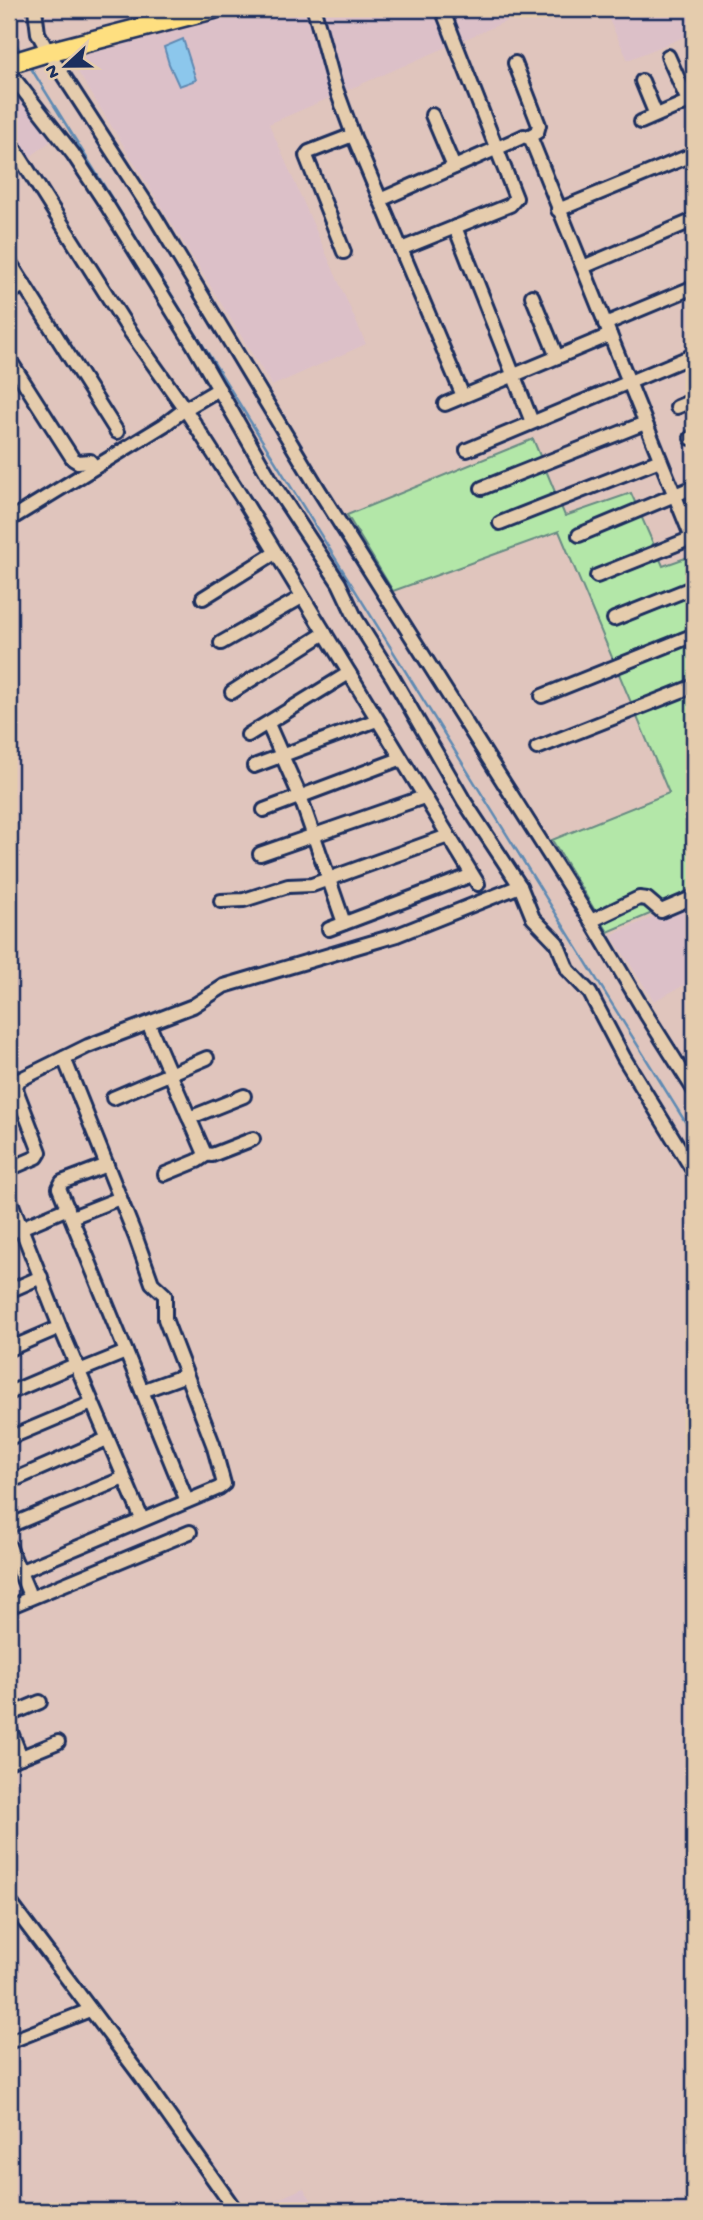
<svg xmlns="http://www.w3.org/2000/svg" width="703" height="2220" viewBox="0 0 703 2220" font-family="'Gochi Hand',sans-serif">
<style>
.built{fill:#dcc0c8}
.green{fill:#b3e7a8;stroke:#678b83;stroke-width:2}
.water{fill:#8cc7ec;stroke:#5f8ab3;stroke-width:2}
.lines{fill:none;stroke-linecap:round;stroke-linejoin:round}
.stream{stroke:#5f8ab3;stroke-width:2.5}
.minor-casing{stroke:#1b2f5e;stroke-width:18}
.highway-casing{stroke:#1b2f5e;stroke-width:23}
.minor{stroke:#e5ccad;stroke-width:12}
.highway{stroke:#fedf80;stroke-width:18}
</style>
<rect width="100%" height="100%" fill="#e0c5bd"/>
<filter id="ink" filterUnits="userSpaceOnUse"><feTurbulence type="fractalNoise" baseFrequency=".0143" numOctaves="2"/><feDisplacementMap in="SourceGraphic" scale="14" xChannelSelector="R" yChannelSelector="G"/><feConvolveMatrix kernelMatrix="1 2 1 2 8 2 1 2 1" color-interpolation-filters="sRGB"/></filter>
<g filter="url(#ink)">
<!-- built -->
<g class="built">
<polygon points="259,9 535,9 269,124 366,344 272,386 70,59"/>
<polygon points="604,9 694,9 694,33 628,60"/>
<polygon points="9,77 51,141 9,173"/>
<polygon points="691,901 694,909 694,980 654,1001 611,935"/>
<polygon points="303,2188 320,2211 252,2211"/>
</g>
<!-- green -->
<polygon class="green" points="533,439 565,516 631,493 663,566 694,555 694,895 608,932 552,840 669,793 559,531 393,591 347,515"/>
<!-- water -->
<polygon class="water" points="183,39 196,80 179,86 169,64 164,47"/>
<g class="lines">
<!-- stream -->
<g class="stream">
<polyline points="9,9 11,33"/>
<polyline points="9,33 22,54"/>
<polyline points="29,65 694,1136"/>
</g>
<defs>
<g id="minor">
<polyline points="35,9 38,33 48,52 155,217 319,490 591,921 646,1014 694,1090"/>
<polyline points="314,9 334,83 353,135 463,396"/>
<polyline points="668,56 688,101"/>
<polyline points="515,63 539,125 537,132 528,137"/>
<polyline points="9,72 73,154 108,207 193,344 272,482 339,583 356,619 393,678 464,801 520,886 533,918 557,943 568,970 590,993 624,1058 694,1172"/>
<polyline points="642,81 656,115"/>
<polyline points="432,115 454,167"/>
<polyline points="641,122 694,99"/>
<polyline points="9,140 127,327 185,409 246,504 478,884"/>
<polyline points="380,200 520,138 524,136 531,139 694,543"/>
<polyline points="558,210 694,154"/>
<polyline points="455,227 532,422"/>
<polyline points="401,249 510,205 516,198 442,9"/>
<polyline points="344,252 306,156 309,152 353,135"/>
<polyline points="9,261 117,432"/>
<polyline points="583,267 694,220"/>
<polyline points="9,294 24,284"/>
<polyline points="532,296 557,357"/>
<polyline points="605,324 694,287"/>
<polyline points="9,359 73,459 78,462 90,461 94,466"/>
<polyline points="445,404 610,335"/>
<polyline points="677,407 694,400"/>
<polyline points="691,438 694,436"/>
<polyline points="467,450 694,355"/>
<polyline points="482,488 645,423"/>
<polyline points="9,520 164,425 185,409 219,389"/>
<polyline points="500,523 660,460"/>
<polyline points="579,535 694,487"/>
<polyline points="597,576 692,538"/>
<polyline points="203,598 275,553"/>
<polyline points="614,619 694,587"/>
<polyline points="221,643 302,597"/>
<polyline points="232,692 325,633"/>
<polyline points="542,696 694,635"/>
<polyline points="268,724 300,796 344,923"/>
<polyline points="248,735 349,673"/>
<polyline points="537,748 694,686"/>
<polyline points="254,766 377,720"/>
<polyline points="264,810 400,759"/>
<polyline points="260,854 424,797"/>
<polyline points="221,901 244,900 288,886 312,885 448,836"/>
<polyline points="591,921 639,898 647,899 661,911 694,897"/>
<polyline points="329,929 472,875"/>
<polyline points="149,1025 205,1154 212,1155 253,1139"/>
<polyline points="113,1098 207,1058"/>
<polyline points="189,1118 244,1096"/>
<polyline points="107,1165 62,1182 59,1188 187,1501"/>
<polyline points="9,1169 37,1157 40,1152 17,1092 16,1086 19,1080 88,1046 193,1006 224,986 397,935 520,886"/>
<polyline points="165,1174 197,1161 206,1155"/>
<polyline points="9,1197 60,1327 142,1519"/>
<polyline points="72,1217 120,1198"/>
<polyline points="9,1233 68,1208"/>
<polyline points="9,1291 41,1277"/>
<polyline points="9,1349 60,1327"/>
<polyline points="79,1371 126,1352"/>
<polyline points="142,1391 186,1375"/>
<polyline points="9,1393 77,1364"/>
<polyline points="9,1438 92,1403"/>
<polyline points="9,1482 107,1439"/>
<polyline points="9,1526 124,1478"/>
<polyline points="9,1546 28,1591"/>
<polyline points="19,1572 219,1488 224,1484 213,1444 165,1319 165,1295 152,1283 136,1238 64,1058"/>
<polyline points="9,1607 190,1532"/>
<polyline points="9,1715 40,1702"/>
<polyline points="9,1727 21,1757"/>
<polyline points="9,1762 58,1742"/>
<polyline points="9,1901 142,2078 236,2211"/>
<polyline points="9,2042 90,2010"/>
</g>
<polyline id="highway" points="9,64 48,52 214,9"/>
</defs>
<!-- minor casing -->
<use href="#minor" class="minor-casing"/>
<!-- highway casing -->
<use href="#highway" class="highway-casing"/>
<!-- minor -->
<use href="#minor" class="minor"/>
<!-- highway -->
<use href="#highway" class="highway"/>
</g>
</g>
<!-- margin -->
<rect width="703" height="2220" fill="none" stroke="#e5ccad" stroke-width="35"/>
<rect x="18" y="18" width="668" height="2185" fill="none" stroke="#1b2f5e" stroke-width="2.5" filter="url(#ink)"/>
<!-- north arrow -->
<g transform="translate(66 66) rotate(248)" stroke="#e5ccad" stroke-width="5" paint-order="stroke">
<path d="M0-5L12 26L0 18L-12 26Z" fill="#1b2f5e"/>
<text y="-10" font-size="19" font-weight="bold" text-anchor="middle" fill="#1b2f5e">N</text>
</g>
</svg>
